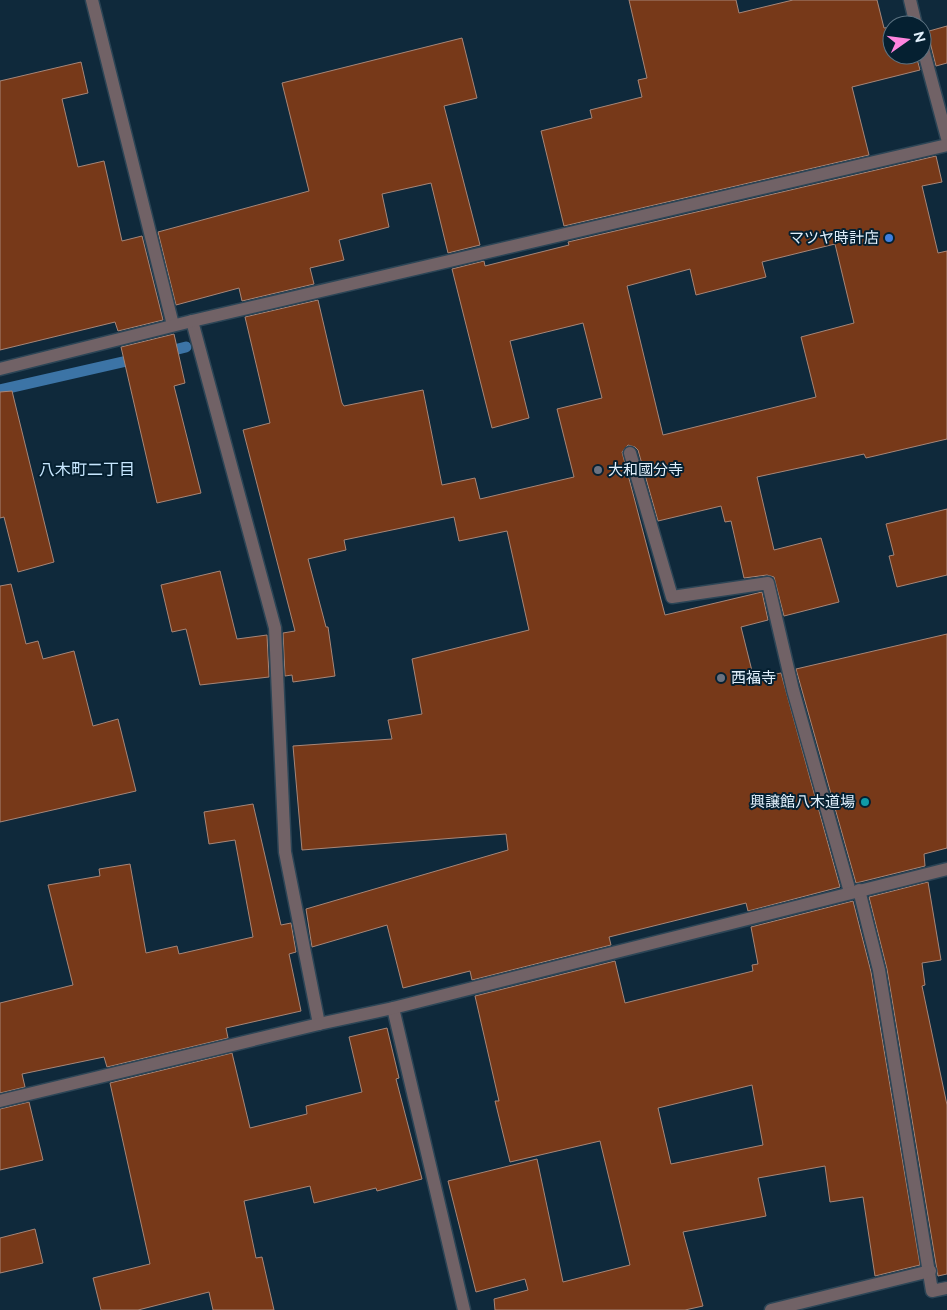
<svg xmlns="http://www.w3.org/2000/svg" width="947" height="1310" viewBox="0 0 947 1310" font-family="Raleway,'Noto Sans JP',sans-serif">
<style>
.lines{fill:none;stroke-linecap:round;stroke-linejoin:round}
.stream{stroke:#3c74a6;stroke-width:11}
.building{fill:#773919;stroke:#a78678;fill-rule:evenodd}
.lane-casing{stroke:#2c4556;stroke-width:15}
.street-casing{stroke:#2c4556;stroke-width:15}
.lane{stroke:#716266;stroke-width:12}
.street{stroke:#716266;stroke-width:12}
.shop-dot{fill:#3f7fe0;stroke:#052031;stroke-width:2}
.worship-dot{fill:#6b7280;stroke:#052031;stroke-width:2}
.culture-dot{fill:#0f9aa8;stroke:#052031;stroke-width:2}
.labels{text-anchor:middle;stroke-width:4;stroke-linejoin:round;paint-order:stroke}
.poi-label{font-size:15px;fill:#e1f0fc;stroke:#052031;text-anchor:end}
.neighbourhood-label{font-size:16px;fill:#c7e6fe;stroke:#052031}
</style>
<rect width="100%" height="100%" fill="#0f293b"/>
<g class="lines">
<!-- stream -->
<g class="stream">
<polyline points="162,353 186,347"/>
<polyline points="0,390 140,358"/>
</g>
</g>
<!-- building -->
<g class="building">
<polygon points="629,0 736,0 739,13 793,0 877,0 884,28 892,27 892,55 916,55 920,70 852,87 869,155 564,226 541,131 592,118 590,110 642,97 638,80 647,78"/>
<polygon points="947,26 947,63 936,66 930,42 922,37 922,33"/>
<polygon points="462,38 477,98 444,106 480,245 448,253 431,183 382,194 389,227 339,240 344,260 310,268 314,284 242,301 239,288 176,305 158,232 309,191 282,83"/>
<polygon points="81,62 88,93 62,99 78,167 104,161 122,241 142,236 163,320 118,331 115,322 0,350 0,81"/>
<path d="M 936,156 L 942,182 L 922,186 L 938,253 L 947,251 L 947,439 L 866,458 L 864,454 L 757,477 L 774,550 L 821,538 L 839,602 L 784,616 L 774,577 L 767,575 L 744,578 L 731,521 L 725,522 L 721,506 L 658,521 L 638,450 L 635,447 L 628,445 L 622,452 L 665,615 L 762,592 L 768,620 L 741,627 L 754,679 L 781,673 L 840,887 L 748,911 L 746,903 L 609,937 L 611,945 L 472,980 L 470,971 L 403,988 L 387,925 L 312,947 L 306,909 L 508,850 L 506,834 L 302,850 L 293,746 L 392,739 L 388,720 L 422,714 L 412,659 L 529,630 L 507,531 L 459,541 L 454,517 L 344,540 L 346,550 L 308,559 L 326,627 L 328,627 L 335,676 L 293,682 L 292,675 L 285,676 L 283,633 L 295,631 L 243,430 L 270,423 L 245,317 L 318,300 L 342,403 L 344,406 L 423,390 L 442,485 L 475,478 L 480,499 L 574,477 L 557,409 L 602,398 L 583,323 L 510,341 L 529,418 L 492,428 L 452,269 L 484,261 L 485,266 L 569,245 L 568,242 ZM 835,244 L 854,323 L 801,337 L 816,397 L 663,435 L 627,286 L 690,269 L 696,295 L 766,277 L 762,262 Z"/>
<polygon points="174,334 185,383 174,386 201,493 157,503 121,347"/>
<polygon points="12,391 54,562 18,572 4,517 0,518 0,392"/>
<polygon points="947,509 947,575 897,587 889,556 894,555 886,524"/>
<polygon points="220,571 237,639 267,635 269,677 200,685 186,629 172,632 161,585"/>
<polygon points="11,584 26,644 38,641 43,659 74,651 93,726 118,719 136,791 0,822 0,586"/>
<polygon points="947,634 947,848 924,854 925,866 856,883 796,669"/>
<polygon points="253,804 281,925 291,923 296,952 289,954 301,1011 226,1028 228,1038 107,1067 104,1057 22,1074 25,1087 0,1093 0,1003 73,985 48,885 100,876 99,869 130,864 146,953 177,946 179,954 253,937 235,840 209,844 204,812"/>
<polygon points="928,882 941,960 922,963 925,985 922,986 947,1105 947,1274 938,1276 887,969 869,897"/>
<path d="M 853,901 L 871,972 L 920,1265 L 875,1276 L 863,1197 L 830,1202 L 825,1166 L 758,1178 L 766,1216 L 683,1232 L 703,1306 L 685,1310 L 495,1310 L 494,1299 L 528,1290 L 525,1279 L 476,1292 L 448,1181 L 537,1159 L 563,1282 L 630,1265 L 600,1141 L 510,1162 L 495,1101 L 499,1101 L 475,996 L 615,961 L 625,1003 L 753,971 L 752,965 L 758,964 L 751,927 ZM 752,1085 L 763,1145 L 671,1164 L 658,1108 Z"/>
<polygon points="387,1028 399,1078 396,1079 422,1179 377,1191 376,1188 314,1203 310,1186 244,1201 256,1258 262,1257 274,1310 213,1310 209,1292 138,1310 101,1310 93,1278 150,1264 110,1083 232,1053 250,1128 307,1114 306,1106 362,1092 349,1037"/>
<polygon points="29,1102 43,1160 0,1170 0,1109"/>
<polygon points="35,1229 43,1263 0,1273 0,1238"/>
</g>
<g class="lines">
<defs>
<g id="lane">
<polyline points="192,321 275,628 285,852 319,1024"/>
<polyline points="630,453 672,597 768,583 793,690 850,892"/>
<polyline points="859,890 879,970 932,1291 947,1288"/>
<polyline points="771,1310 930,1271"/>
</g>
<g id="street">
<polyline points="92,0 173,325"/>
<polyline points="910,0 916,25"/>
<polyline points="922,45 947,138"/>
<polyline points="0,369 192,321 947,145"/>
<polyline points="393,1008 464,1310"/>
<polyline points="0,1101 319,1024 393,1008 947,869"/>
</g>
</defs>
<!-- lane casing -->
<use href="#lane" class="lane-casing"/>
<!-- street casing -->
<use href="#street" class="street-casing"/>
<!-- lane -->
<use href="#lane" class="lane"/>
<!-- street -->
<use href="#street" class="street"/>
</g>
<!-- markers -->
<circle class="shop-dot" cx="889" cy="238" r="5"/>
<g class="worship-dot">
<circle cx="598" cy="470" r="5"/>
<circle cx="721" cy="678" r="5"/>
</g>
<circle class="culture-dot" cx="865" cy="802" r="5"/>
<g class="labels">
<!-- poi labels -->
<g class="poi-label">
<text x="879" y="243">マツヤ時計店</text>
<text x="608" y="475" text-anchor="start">大和國分寺</text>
<text x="731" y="683" text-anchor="start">西福寺</text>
<text x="855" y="807">興譲館八木道場</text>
</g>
<!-- neighbourhood labels -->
<g class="neighbourhood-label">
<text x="87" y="475">八木町二丁目</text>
</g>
</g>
<!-- north arrow -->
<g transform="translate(907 40) rotate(76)"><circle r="24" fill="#052031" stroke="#5d7382"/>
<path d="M0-4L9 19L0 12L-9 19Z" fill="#fe85df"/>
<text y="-8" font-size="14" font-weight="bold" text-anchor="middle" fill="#e1f0fc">N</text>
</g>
</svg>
